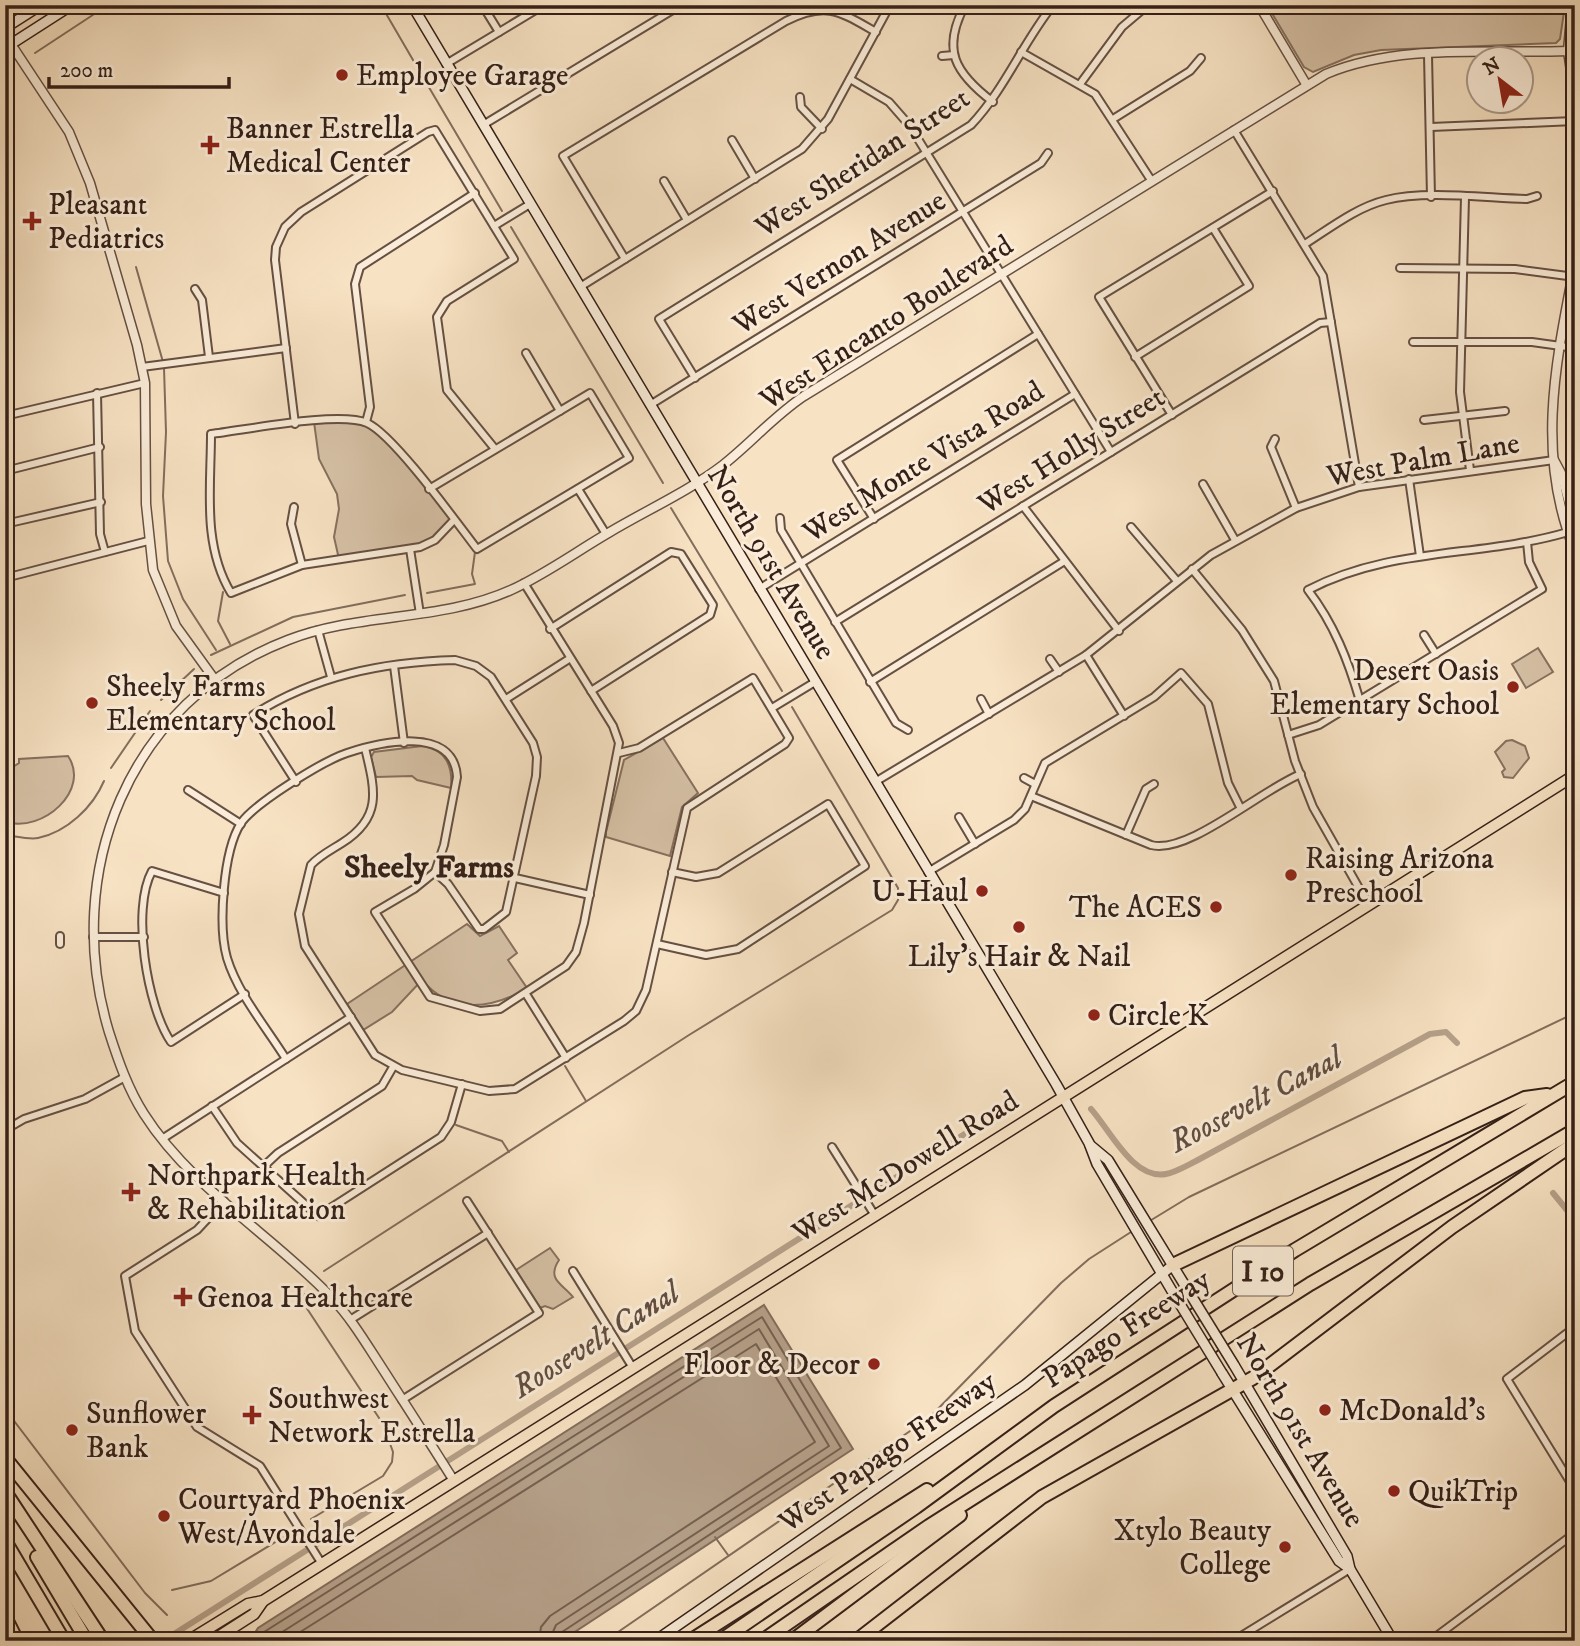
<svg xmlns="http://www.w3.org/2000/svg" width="1580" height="1646" viewBox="0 0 1580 1646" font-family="'IM FELL DW Pica',serif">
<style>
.green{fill:#d6c1a6;stroke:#86705f;stroke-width:2}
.water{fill:#b5a089;stroke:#826d5c;stroke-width:2}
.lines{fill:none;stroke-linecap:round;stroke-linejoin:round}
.shore{stroke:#756050;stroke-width:2}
.stream{stroke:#826d5c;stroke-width:2}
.canal{stroke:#b5a089;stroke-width:6}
.minor-casing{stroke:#665043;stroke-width:10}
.tertiary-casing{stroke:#665043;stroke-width:11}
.secondary-casing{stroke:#352018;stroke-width:12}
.primary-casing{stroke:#352018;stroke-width:13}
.motorway-casing{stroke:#352018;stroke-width:16}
.minor{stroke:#faecd8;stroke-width:6}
.tertiary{stroke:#faecd8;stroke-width:8}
.secondary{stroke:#faecd8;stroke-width:9}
.primary{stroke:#f7e2c3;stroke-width:10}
.motorway{stroke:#f7e2c3;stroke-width:12}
.secondary-bridge-casing{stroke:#352018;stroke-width:12;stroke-linecap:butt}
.secondary-bridge{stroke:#faecd8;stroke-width:9}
.poi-dot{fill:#8f2418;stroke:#faecd8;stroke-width:2.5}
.labels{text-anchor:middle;stroke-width:6;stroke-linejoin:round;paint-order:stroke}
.shield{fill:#faecd8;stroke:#705d52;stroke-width:2}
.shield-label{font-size:28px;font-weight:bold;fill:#352018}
.poi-label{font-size:30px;fill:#352018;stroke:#faecd8;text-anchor:start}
.street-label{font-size:30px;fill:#352018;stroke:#faecd8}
.neighbourhood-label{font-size:32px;font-weight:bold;fill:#352018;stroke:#faecd8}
.water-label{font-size:32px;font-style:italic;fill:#624d40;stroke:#faecd8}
</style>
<rect width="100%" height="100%" fill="#f7e2c3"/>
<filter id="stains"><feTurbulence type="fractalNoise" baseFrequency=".00286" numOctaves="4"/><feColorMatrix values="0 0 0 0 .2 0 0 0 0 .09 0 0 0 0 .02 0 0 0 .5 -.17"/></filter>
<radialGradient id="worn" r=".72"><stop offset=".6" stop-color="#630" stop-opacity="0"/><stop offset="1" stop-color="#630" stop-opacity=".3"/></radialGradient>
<!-- green -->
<g class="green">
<polygon points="1267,5 1565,5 1560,39 1556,43 1381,50 1354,55 1313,72 1304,67"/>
<polygon points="355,420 380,431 454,520 429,544 339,559 334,537 339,509 337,494 319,459 314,422"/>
<polygon points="1538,648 1553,672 1526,688 1512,664"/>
<polygon points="663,738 698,793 682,807 670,856 606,837 606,832 624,760"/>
<polygon points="1512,740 1525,746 1529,758 1513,778 1504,777 1502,772 1505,769 1495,752 1506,741"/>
<path d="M 422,746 C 445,749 453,765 451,788 L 417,780 L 412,776 L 376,777 L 371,757 L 374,752 Z"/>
<path d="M 68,756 C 91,790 43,833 6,822 L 8,770 L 19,763 L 19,759 Z"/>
<path d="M 467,924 L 480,936 L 499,926 L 517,953 L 508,960 L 527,988 C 493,1009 451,1015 422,980 L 392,1012 L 363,1030 L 347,1004 Z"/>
<path d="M 550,1248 L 559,1260 C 546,1280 563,1284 573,1297 L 553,1309 L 545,1306 L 540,1308 L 516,1270 Z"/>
</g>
<!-- water -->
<polygon class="water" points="764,1305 853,1449 561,1641 250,1641 258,1628"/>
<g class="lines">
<!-- shore -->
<g class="shore">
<polyline points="258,1641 264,1632 762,1317 841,1448 562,1632 558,1641"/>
<polyline points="268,1641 759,1329 829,1446 556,1625 549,1641"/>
<polyline points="286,1641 756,1344 815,1442 550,1616 541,1627 539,1641"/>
</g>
<!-- stream -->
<g class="stream">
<polyline points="381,5 420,72"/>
<polyline points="35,53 108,5"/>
<polyline points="5,72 12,68"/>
<polyline points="427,84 502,211"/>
<polyline points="511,227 663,483"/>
<polyline points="136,267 163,362"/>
<polyline points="164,368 166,432 163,496 168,561 183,599 216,650"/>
<polyline points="671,508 782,691"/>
<polyline points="223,592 218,621 230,644"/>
<polyline points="427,593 475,584 472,574 475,552"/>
<polyline points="211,655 293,617 405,595"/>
<polyline points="161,700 194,669"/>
<polyline points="111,768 150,711"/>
<path d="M 5,835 C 15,836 29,840 38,838 C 67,832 93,807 104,781"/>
<polyline points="565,1066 586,1101"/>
<polyline points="456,1125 502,1141 509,1152"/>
<polyline points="1148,1222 1189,1197 1575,1013"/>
<polyline points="324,1271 689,1035 892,910 898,900 898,888 792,707"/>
<polyline points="305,1294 302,1301 383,1424 393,1452 392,1462 383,1476 311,1519"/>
<polyline points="5,1409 145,1593 167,1615"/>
<polyline points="715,1537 728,1555"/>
<polyline points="172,1590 211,1581 287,1535"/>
<polyline points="605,1641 929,1418 1061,1283 1089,1259 1131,1232"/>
</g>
<!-- canal -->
<g class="canal">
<path d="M 1091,1109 C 1110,1130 1133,1180 1166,1174 C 1176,1172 1186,1166 1196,1161 L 1430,1034 L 1446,1032 L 1457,1043"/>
<polyline points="1553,1193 1575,1220"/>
<polyline points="174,1634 971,1130"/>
</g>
<defs>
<g id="minor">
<path d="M 965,5 C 941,50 955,73 993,102"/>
<polyline points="486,11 499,32"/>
<polyline points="1021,52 1095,94 1151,180"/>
<polyline points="1428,55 1431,197"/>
<polyline points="942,56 954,55"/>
<polyline points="446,64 544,5"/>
<polyline points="850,79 889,102 910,126 1111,452"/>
<polyline points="1080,84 1122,27 1148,5"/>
<polyline points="800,97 801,107 822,129"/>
<polyline points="1113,119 1190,71 1201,58"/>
<polyline points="483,125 681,5"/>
<polyline points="1431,127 1575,121"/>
<polyline points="1234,130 1323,276 1359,487"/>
<polyline points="732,140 755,179"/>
<polyline points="664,181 687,220"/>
<polyline points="1465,197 1460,392 1470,470"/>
<polyline points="494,226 530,204"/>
<path d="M 1305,244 C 1330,228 1357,207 1386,200 C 1424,190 1486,198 1527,199 L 1537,196"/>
<path d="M 625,259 L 563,156 L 786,21 C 826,1 839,11 876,32"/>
<polyline points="1400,268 1515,269 1575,277"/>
<polyline points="580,287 802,149 828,119 890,5"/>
<polyline points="195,289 202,300 209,357"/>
<polyline points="1413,342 1532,342 1575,348"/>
<polyline points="526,353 560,411"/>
<polyline points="1135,357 1249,286 1213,228"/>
<polyline points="142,367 286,348"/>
<path d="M 695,378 L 659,319 L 971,125 C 1005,89 1022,44 1053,5"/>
<polyline points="97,393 100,534 105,552"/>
<polyline points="650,405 1041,163 1048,153"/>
<polyline points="1172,415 1099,297 1273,191"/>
<polyline points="5,416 145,383"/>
<polyline points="1424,420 1505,411"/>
<polyline points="366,422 370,407 355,284 360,267 475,193"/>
<polyline points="295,424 275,260 276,247 285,227 301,212 428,132 435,130 514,259 447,301 437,317 447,390 495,449"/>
<polyline points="1275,439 1271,447 1296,508"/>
<polyline points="5,471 100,447"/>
<polyline points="1409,479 1420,556"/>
<polyline points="1203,484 1235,540"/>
<path d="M 429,489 L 590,393 L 629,458 L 477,549 C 457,523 393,434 367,423 C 339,411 246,430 211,434 C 211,487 202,545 231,593 L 302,565 L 420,547 L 435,540 L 454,520"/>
<polyline points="578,489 606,534"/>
<polyline points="1023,506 1119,631"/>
<polyline points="294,507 291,524 302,565"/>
<polyline points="780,518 781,530 896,723 908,730"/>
<polyline points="874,519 837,460 1038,334"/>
<polyline points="5,524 101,502"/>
<polyline points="1131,527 1177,581"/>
<polyline points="410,549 420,614"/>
<polyline points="1192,569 1242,630 1274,681 1295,761 1313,807 1368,904"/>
<polyline points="5,578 148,541"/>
<polyline points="759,589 1075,394"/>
<polyline points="835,622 1270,354 1320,323 1331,322"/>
<polyline points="550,629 671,552 681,554 713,605 710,615 591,691"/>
<polyline points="318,630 331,677"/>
<polyline points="1424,635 1436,654"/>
<polyline points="1086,655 1124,716"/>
<polyline points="1050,659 1059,672"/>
<polyline points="394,666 404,743"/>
<polyline points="870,682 1063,562"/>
<polyline points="506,699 569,659"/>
<polyline points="981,699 989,714"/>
<path d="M 1360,701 C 1348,660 1334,624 1308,590 C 1392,546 1480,558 1568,532"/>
<polyline points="772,708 815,682"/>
<polyline points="1288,735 1319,725 1542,589 1529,562 1527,542"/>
<path d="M 365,748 C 375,790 383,817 342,843 C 331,850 319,856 311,865 L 299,914 L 305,946 L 375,1055 L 402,1070 L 489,1091 L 515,1089 L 624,1021 L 636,1011 L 646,990 L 687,808 L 785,744 L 789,738 L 753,678 L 639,748 L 619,753"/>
<polyline points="1024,778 1035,784"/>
<path d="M 296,782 L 253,715 C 314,676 382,662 455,660 L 476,666 L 491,677 L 533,743 L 537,757 L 536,776 L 506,912 L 484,929 L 479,929 L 448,884 L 435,872"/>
<polyline points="875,782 1086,655 1211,555 1296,508 1359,487 1554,460"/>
<polyline points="188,790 241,824"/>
<path d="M 1031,796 L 1151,845 C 1188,855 1262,789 1301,774"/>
<polyline points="959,817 975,844"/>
<polyline points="1126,835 1146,789 1154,784"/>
<polyline points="435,872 414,889 375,912 430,997 480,1011 500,1009 566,966 576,952 584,923 619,743 613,726 524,583"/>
<polyline points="928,872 1014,820 1025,809 1045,763 1154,697 1181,673 1208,704 1228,783 1240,807"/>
<polyline points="515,878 590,895"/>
<path d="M 224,893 L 152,871 C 131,909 147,1007 171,1042 L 245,994"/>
<polyline points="93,937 144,937"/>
<polyline points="60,944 60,936"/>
<polyline points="657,944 706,955 738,949 865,866 828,804 718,873 696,877 672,872"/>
<polyline points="526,994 566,1058"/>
<path d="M 286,1059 C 266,1027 238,994 227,958 C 218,926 223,851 241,823 C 255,803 323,761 347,753 C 380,742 454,725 457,777 L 444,845 L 435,872"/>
<polyline points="212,1106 237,1143 318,1216 441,1137 451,1122 462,1084"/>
<polyline points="5,1130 24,1119 85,1099 125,1077"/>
<polyline points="162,1139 351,1017"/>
<polyline points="832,1147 874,1214"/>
<polyline points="263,1167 278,1153 382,1086 393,1067"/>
<polyline points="224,1201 197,1230 125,1276 135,1331 197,1427 260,1466 322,1564"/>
<polyline points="573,1271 633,1368"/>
<polyline points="350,1320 488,1233"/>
<polyline points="1575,1327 1507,1379 1575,1490"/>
<polyline points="402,1400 539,1313 467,1201"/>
<polyline points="1233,1641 1350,1569"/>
<polyline points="1430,1641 1575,1533"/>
</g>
<g id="tertiary">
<polyline points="1259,5 1306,84"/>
<polyline points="1572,5 1568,51 1575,98"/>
<polyline points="5,35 69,132 90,183 137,345 145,383 146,504 153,570 176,626 215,680"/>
<path d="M 1575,263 C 1556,361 1535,455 1575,551"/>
<polyline points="1554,460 1561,473 1575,525"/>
<path d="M 454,1481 C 431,1444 407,1407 384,1371 C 367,1345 352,1319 331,1297 C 272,1235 191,1188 144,1114 C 128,1089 118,1060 109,1032 C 61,873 128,701 288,640 C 360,612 440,622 511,590 C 546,574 577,551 610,532 C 647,510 689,491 723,465 C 751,443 774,416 804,396 L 1326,74 C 1400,43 1489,54 1568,51"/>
</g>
<g id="secondary">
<polyline points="412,5 1056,1084 1089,1143 1097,1164 1172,1291"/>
<polyline points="5,28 41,5"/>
<polyline points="5,48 72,5"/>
<polyline points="1090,1145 1108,1160 1184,1284"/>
<polyline points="1234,1365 1347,1556 1350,1569 1393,1641"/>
<polyline points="1222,1373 1339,1561 1350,1569"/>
<polyline points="655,1641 1025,1385 1173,1265"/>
</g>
<g id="primary">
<polyline points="188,1641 248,1604 263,1601"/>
<polyline points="212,1641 254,1614 263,1601 1575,775"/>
</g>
<g id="motorway">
<polyline points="1173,1265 1525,1098 1547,1095"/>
<polyline points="5,1458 153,1641"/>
<polyline points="5,1492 103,1641"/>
<polyline points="5,1541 64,1641"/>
<polyline points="37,1557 87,1641"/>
<polyline points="5,1617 17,1641"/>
<polyline points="690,1641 927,1490"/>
<polyline points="720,1641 916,1507 1054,1406 1295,1250 1575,1082"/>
<polyline points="762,1641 929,1526 1310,1284 1575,1130"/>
<polyline points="792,1641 960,1515"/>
<polyline points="856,1641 1042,1497 1253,1378 1452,1227 1575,1143"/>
</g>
</defs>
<!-- minor casing -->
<use href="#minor" class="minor-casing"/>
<!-- tertiary casing -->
<use href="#tertiary" class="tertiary-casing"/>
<!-- secondary casing -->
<use href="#secondary" class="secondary-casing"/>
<!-- primary casing -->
<use href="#primary" class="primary-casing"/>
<!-- motorway casing -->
<use href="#motorway" class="motorway-casing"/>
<!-- minor -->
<use href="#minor" class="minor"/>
<!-- tertiary -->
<use href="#tertiary" class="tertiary"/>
<!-- secondary -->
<use href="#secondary" class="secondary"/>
<!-- primary -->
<use href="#primary" class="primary"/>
<!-- motorway -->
<use href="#motorway" class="motorway"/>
<defs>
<g id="secondary-bridge">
<polyline points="1184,1284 1234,1365"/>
<polyline points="1172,1291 1222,1373"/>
</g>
</defs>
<!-- secondary-bridge casing -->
<use href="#secondary-bridge" class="secondary-bridge-casing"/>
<!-- secondary-bridge -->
<use href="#secondary-bridge" class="secondary-bridge"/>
</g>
<!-- markers -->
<g class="poi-dot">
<circle cx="342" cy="75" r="7"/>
<path d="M206.5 134.5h7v7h7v7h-7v7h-7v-7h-7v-7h7z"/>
<path d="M28.5 210.5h7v7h7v7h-7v7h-7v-7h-7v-7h7z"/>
<circle cx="1513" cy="687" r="7"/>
<circle cx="92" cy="703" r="7"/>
<circle cx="1291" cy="875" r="7"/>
<circle cx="982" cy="891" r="7"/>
<circle cx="1216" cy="907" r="7"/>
<circle cx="1019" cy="927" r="7"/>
<circle cx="1094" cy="1015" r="7"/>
<path d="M127.5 1181.5h7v7h7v7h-7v7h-7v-7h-7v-7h7z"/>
<path d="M179.5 1286.5h7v7h7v7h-7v7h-7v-7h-7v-7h7z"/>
<circle cx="874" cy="1364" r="7"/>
<circle cx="1325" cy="1410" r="7"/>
<path d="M248.5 1404.5h7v7h7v7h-7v7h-7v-7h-7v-7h7z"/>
<circle cx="72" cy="1430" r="7"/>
<circle cx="1394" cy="1491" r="7"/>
<circle cx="164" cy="1516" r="7"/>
<circle cx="1285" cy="1547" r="7"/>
</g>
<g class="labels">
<!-- shield labels -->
<rect class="shield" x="1233" y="1246.5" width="60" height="49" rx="5"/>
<g class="shield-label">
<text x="1263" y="1281">I 10</text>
</g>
<!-- poi labels -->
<g class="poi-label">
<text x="356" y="85">Employee Garage</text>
<text x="226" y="138">Banner Estrella<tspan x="226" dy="34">Medical Center</tspan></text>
<text x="48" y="214">Pleasant<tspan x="48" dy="34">Pediatrics</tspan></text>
<text x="1499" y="680" text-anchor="end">Desert Oasis<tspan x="1499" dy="34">Elementary School</tspan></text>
<text x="106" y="696">Sheely Farms<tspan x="106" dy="34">Elementary School</tspan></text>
<text x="1305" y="868">Raising Arizona<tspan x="1305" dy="34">Preschool</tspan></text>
<text x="968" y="901" text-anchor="end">U-Haul</text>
<text x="1202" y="917" text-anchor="end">The ACES</text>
<text x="1019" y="966" text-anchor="middle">Lily's Hair &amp; Nail</text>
<text x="1108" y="1025">Circle K</text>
<text x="147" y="1185">Northpark Health<tspan x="147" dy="34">&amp; Rehabilitation</tspan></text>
<text x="197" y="1307">Genoa Healthcare</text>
<text x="860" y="1374" text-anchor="end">Floor &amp; Decor</text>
<text x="268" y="1408">Southwest<tspan x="268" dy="34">Network Estrella</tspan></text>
<text x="1339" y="1420">McDonald's</text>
<text x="86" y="1423">Sunflower<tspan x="86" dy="34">Bank</tspan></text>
<text x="1408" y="1501">QuikTrip</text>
<text x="178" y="1509">Courtyard Phoenix<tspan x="178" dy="34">West/Avondale</tspan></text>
<text x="1271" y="1540" text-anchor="end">Xtylo Beauty<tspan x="1271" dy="34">College</tspan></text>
</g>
<!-- street labels -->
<g class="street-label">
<text transform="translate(862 162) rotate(-33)" y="10">West Sheridan Street</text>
<text transform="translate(839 262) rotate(-32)" y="10">West Vernon Avenue</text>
<text transform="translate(886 322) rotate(-33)" y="10">West Encanto Boulevard</text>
<text transform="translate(1071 450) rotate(-32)" y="10">West Holly Street</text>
<text transform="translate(1423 459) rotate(-10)" y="10">West Palm Lane</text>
<text transform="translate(923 461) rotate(-32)" y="10">West Monte Vista Road</text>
<text transform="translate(772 562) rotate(59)" y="10">North 91st Avenue</text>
<text transform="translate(905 1166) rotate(-32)" y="10">West McDowell Road</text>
<text transform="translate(1126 1328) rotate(-33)" y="10">Papago Freeway</text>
<text transform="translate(1301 1430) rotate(59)" y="10">North 91st Avenue</text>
<text transform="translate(887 1451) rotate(-35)" y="10">West Papago Freeway</text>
</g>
<!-- neighbourhood labels -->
<g class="neighbourhood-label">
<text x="429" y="877">Sheely Farms</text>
</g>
<!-- water labels -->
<g class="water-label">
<text transform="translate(1255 1099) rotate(-28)" y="11">Roosevelt Canal</text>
<text transform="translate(595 1339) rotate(-32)" y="11">Roosevelt Canal</text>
</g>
</g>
<!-- margin -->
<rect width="1580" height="1646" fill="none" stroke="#f7e2c3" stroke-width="28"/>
<rect x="7" y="7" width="1566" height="1632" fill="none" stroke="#352018" stroke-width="3.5"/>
<rect x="14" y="14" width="1552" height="1618" fill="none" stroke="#352018" stroke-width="2"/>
<!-- north arrow -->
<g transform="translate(1500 80) rotate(329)"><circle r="33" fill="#faecd8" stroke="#ab9a8b" stroke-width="2"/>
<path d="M0-5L12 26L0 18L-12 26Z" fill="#8f2418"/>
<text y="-10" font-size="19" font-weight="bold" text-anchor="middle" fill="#352018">N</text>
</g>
<!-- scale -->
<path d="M49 77v10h180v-10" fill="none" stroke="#352018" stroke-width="3.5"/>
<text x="60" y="77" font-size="21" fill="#352018" stroke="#faecd8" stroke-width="5" paint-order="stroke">200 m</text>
<rect width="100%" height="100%" filter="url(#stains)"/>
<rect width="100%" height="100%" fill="url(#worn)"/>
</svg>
